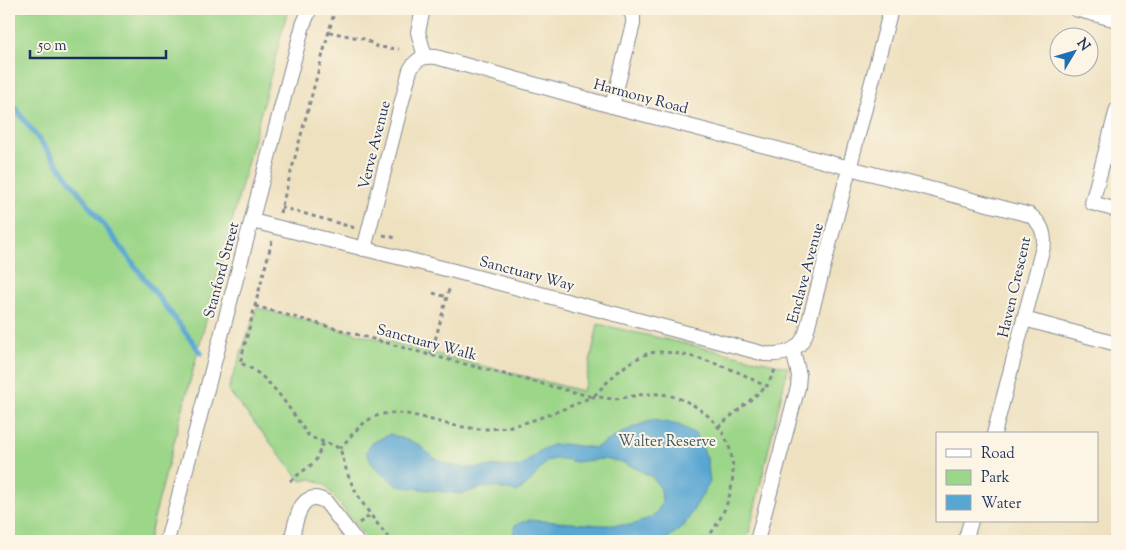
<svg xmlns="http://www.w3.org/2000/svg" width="1126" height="550" viewBox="0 0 1126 550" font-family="'Sorts Mill Goudy',serif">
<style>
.green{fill:#9cd689;stroke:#5c8274}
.water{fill:#58a6d2;stroke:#3a6a98}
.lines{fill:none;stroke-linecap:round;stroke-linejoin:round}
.stream{stroke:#58a6d2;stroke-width:5.5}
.minor-casing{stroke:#84888f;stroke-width:16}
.path{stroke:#84888f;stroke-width:3;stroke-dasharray:4 4;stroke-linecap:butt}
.minor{stroke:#fff;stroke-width:14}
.labels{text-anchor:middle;stroke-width:4;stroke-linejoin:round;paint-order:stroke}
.street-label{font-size:15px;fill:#1b2f5e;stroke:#fcf5e5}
.park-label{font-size:15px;fill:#3b5969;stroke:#fcf5e5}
</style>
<rect width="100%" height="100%" fill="#fcf5e5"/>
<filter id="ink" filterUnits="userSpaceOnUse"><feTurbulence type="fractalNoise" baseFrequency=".02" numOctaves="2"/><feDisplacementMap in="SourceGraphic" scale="10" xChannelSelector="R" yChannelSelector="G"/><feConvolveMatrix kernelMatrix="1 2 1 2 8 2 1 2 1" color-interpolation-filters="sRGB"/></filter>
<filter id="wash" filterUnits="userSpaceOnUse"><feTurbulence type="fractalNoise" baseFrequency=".0096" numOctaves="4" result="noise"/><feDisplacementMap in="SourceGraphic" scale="20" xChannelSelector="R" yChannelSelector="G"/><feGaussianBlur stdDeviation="1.12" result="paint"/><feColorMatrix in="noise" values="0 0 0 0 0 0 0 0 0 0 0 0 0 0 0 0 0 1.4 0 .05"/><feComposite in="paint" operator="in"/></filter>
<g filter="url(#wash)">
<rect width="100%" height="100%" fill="#eee1c0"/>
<!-- green -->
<g class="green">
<polygon points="9,9 288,9 148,541 9,541"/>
<polygon points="257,308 582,391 585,385 598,324 788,367 747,541 368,541 325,485 312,479 301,481 228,390"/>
</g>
<!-- water -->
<polygon class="water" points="653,420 679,425 696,434 707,458 710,482 684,526 664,541 512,541 515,525 528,520 602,525 632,525 654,516 662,504 661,489 652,477 625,463 603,459 576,462 564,459 555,459 547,461 527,485 516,492 495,487 481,488 461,494 397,486 372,464 366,452 372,443 390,434 418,444 434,458 449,465 470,468 500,466 518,467 523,465 541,450 552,445 564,444 595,448 633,427"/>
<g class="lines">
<!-- stream -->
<polyline class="stream" points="9,97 12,104 201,353"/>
</g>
</g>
<g filter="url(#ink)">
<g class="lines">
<defs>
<g id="minor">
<polyline points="423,9 418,32 425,57"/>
<polyline points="1075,9 1117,20"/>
<polyline points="612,106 633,24 633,15 628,9"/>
<polyline points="1117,109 1092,203 1117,210"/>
<path d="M 252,221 L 454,271 L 765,354 C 784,355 799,352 806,333 L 891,9"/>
<path d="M 364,249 L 410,70 C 417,58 423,56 436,57 L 612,106 L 1030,215 C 1040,223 1044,230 1044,243 L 994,434"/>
<polyline points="1024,319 1117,344"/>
<polyline points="167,541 303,25 310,9"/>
<path d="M 291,541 C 296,523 299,486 326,502 L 356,541"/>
<polyline points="757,541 798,387 799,375 793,351"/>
<polyline points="965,541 971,521"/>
</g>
</defs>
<!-- minor casing -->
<use href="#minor" class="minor-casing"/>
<!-- path -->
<g class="path">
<polyline points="329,32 364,39 378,47 399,49"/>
<polyline points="281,207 355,228"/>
<polyline points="280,213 335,9"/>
<polyline points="383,235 396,238"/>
<path d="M 272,241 L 240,363 C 270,374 290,410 308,435 C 318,442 330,442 340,449 C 343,457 345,467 348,475 C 358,500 375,521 391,541"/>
<polyline points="433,293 447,297"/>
<path d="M 255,306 L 430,355 L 593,397 C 609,380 625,362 647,354 C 668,346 719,364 740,373 C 749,377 757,383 767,386 L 776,368"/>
<polyline points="431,355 450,286"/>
<polyline points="718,427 767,386"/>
<path d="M 340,449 C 349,438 358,426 370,419 C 393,406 419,417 443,423 C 461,427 481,431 499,428 C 524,425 548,415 571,406 C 578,403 586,399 592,397 C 599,396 607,399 615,399 C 630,397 644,393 660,394 C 690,397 722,420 730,450 C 739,483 726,515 705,541"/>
<polyline points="290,481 315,462 323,443"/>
<polyline points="359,523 371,515"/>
</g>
<!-- minor -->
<use href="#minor" class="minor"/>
</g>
</g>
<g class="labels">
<!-- street labels -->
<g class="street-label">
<text transform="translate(641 96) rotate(15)" y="5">Harmony Road</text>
<text transform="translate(374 145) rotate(-76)" y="5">Verve Avenue</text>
<text transform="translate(221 270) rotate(-75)" y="5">Stanford Street</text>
<text transform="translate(527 273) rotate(15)" y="5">Sanctuary Way</text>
<text transform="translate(805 273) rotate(-75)" y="5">Enclave Avenue</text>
<text transform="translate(1014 287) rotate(-77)" y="5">Haven Crescent</text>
<text transform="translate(427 342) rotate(15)" y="5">Sanctuary Walk</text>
</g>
<!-- park labels -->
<g class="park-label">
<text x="667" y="446">Walter Reserve</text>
</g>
</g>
<!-- margin -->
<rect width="1126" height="550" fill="none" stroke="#fcf5e5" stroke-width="30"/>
<!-- legend -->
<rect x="936" y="432" width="162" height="90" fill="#fcf5e5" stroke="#a2a6af"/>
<rect x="946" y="449" width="25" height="8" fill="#ffffff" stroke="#a2a6af"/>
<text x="981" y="458" font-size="15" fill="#1b2f5e">Road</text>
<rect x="946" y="470" width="25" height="15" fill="#9cd689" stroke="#a2a6af"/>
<text x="981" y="482" font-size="15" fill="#1b2f5e">Park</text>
<rect x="946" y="495" width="25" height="15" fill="#58a6d2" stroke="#a2a6af"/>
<text x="981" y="508" font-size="15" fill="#1b2f5e">Water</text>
<!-- north arrow -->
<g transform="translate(1074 52) rotate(52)"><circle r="24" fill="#fcf5e5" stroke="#a2a6af"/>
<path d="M0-4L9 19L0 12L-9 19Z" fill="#1f6fb2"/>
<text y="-8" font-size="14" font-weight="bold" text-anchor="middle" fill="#1b2f5e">N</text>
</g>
<!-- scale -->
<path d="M30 50v8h136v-8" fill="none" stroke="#1b2f5e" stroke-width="2.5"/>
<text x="38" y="50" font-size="15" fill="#1b2f5e" stroke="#fcf5e5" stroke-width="4" paint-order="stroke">50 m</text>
</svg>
